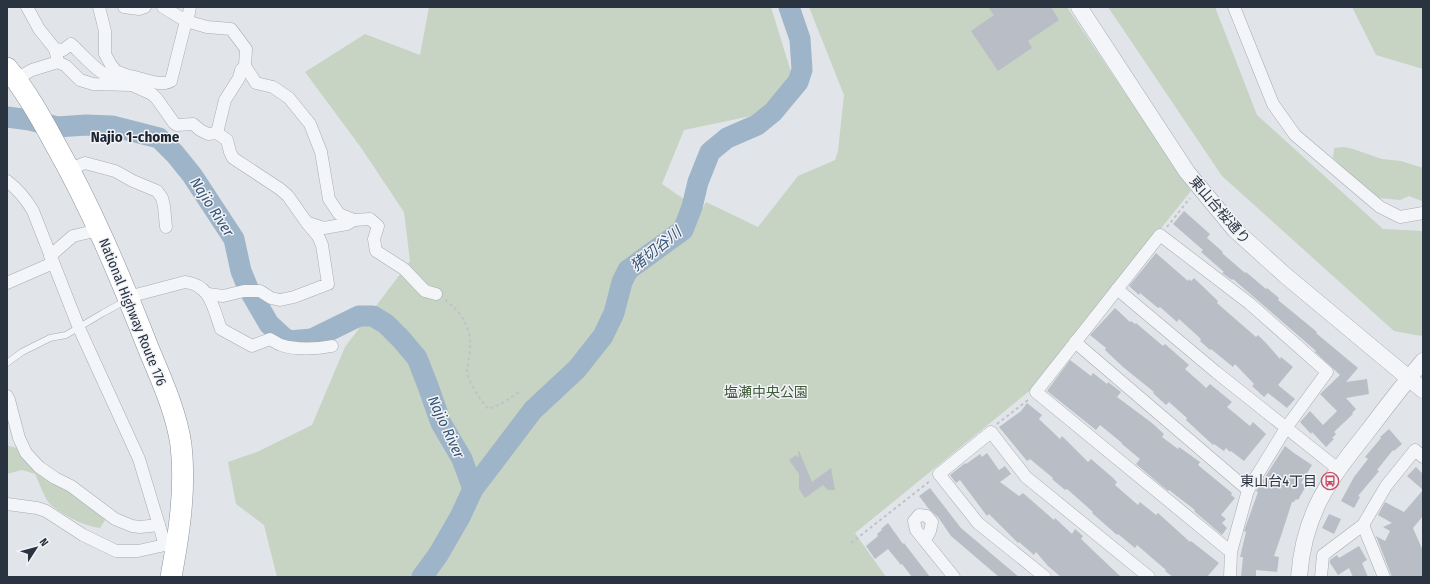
<svg xmlns="http://www.w3.org/2000/svg" width="1430" height="584" viewBox="0 0 1430 584" font-family="'Fira Sans Condensed','Noto Sans JP',sans-serif">
<style>
.green{fill:#c7d3c3}
.lines{fill:none;stroke-linecap:round;stroke-linejoin:round}
.river{stroke:#9eb4c8;stroke-width:21}
.building{fill:#b9bec6}
.service-casing{stroke:#a6acb3;stroke-width:7}
.minor-casing{stroke:#a6acb3;stroke-width:13}
.tertiary-casing{stroke:#a6acb3;stroke-width:17}
.trunk-casing{stroke:#89939f;stroke-width:22}
.path{stroke:#bfc3c8;stroke-width:2;stroke-dasharray:3 3;stroke-linecap:butt}
.service{stroke:#f4f5f8;stroke-width:6}
.minor{stroke:#f4f5f8;stroke-width:12}
.tertiary{stroke:#f4f5f8;stroke-width:16}
.trunk{stroke:#fff;stroke-width:21}
.labels{text-anchor:middle;stroke-width:3;stroke-linejoin:round;paint-order:stroke}
.street-label{font-size:14px;fill:#2a3340;stroke:#f1f3f7}
.park-label{font-size:14px;fill:#405b38;stroke:#f1f3f7}
.poi-label{font-size:14px;fill:#2a3340;stroke:#f1f3f7;text-anchor:end}
.neighbourhood-label{font-size:15px;font-weight:bold;fill:#1c2431;stroke:#f1f3f7}
.water-label{font-size:15px;font-style:italic;fill:#365473;stroke:#f1f3f7}
</style>
<rect width="100%" height="100%" fill="#e1e5e9"/>
<!-- green -->
<g class="green">
<polygon points="429,7 771,7 792,75 756,115 684,130 662,184 701,211 706,202 758,227 798,176 835,160 838,151 844,95 809,7 1067,7 1191,191 1033,388 855,533 886,577 277,577 264,525 236,504 228,462 257,452 312,425 345,347 410,261 404,212 362,149 305,72 365,34 420,55"/>
<polygon points="1108,7 1215,7 1257,115 1383,229 1423,231 1423,334 1421,336 1394,331 1222,176"/>
<polygon points="1352,7 1423,7 1423,69 1376,55"/>
<polygon points="1344,147 1353,149 1382,159 1401,161 1423,168 1423,200 1422,201 1409,196 1400,200 1379,198 1349,173 1333,158 1334,148"/>
<path d="M 7,444 L 9,446 L 30,451 L 43,473 L 107,517 L 100,528 C 85,527 60,514 49,503 C 44,497 39,482 35,474 L 22,470 L 7,474 Z"/>
</g>
<g class="lines">
<!-- river -->
<g class="river">
<polyline points="7,117 30,120 57,127 86,125 112,126 159,138 175,154 192,175 234,239 241,271 248,288 269,324 282,336 289,341 312,339 359,316 373,316 386,324 401,339 417,358 428,386 441,423 462,459 473,489"/>
<polyline points="422,577 438,555 460,517 473,489 533,410 577,369 603,336 614,313 622,282 628,270 683,230 692,207 698,182 710,152 727,138 757,125 773,112 798,82 802,70 800,39 789,7"/>
</g>
</g>
<!-- building -->
<g class="building">
<polygon points="988,7 1051,7 1059,20 1028,41 1032,48 998,71 971,31 994,15"/>
<polygon points="1184,211 1210,234 1207,238 1223,252 1222,253 1245,273 1246,272 1266,289 1267,288 1279,298 1278,300 1317,332 1316,333 1358,368 1346,382 1367,379 1369,394 1346,398 1356,409 1352,413 1353,414 1334,432 1336,434 1332,438 1334,439 1326,447 1312,432 1311,434 1300,422 1310,411 1323,425 1337,411 1320,394 1340,375 1315,352 1316,351 1233,279 1232,280 1222,273 1224,272 1201,252 1203,250 1173,224"/>
<polygon points="1156,253 1188,281 1189,279 1191,281 1194,278 1218,301 1217,303 1256,337 1258,335 1267,344 1280,359 1281,357 1293,367 1278,385 1295,399 1287,408 1268,393 1264,397 1252,386 1254,384 1235,364 1233,367 1211,349 1210,350 1200,341 1201,339 1179,319 1177,322 1160,307 1158,308 1140,293 1139,295 1129,286"/>
<polygon points="1115,308 1130,322 1131,321 1135,324 1136,323 1163,346 1165,344 1189,365 1185,369 1203,385 1206,388 1210,384 1232,402 1227,407 1250,426 1253,422 1266,434 1244,461 1231,451 1230,452 1226,448 1224,451 1214,444 1213,445 1186,420 1187,418 1169,402 1166,405 1153,393 1154,392 1123,367 1105,350 1106,348 1090,335"/>
<polygon points="1070,360 1091,376 1093,373 1107,384 1108,382 1121,392 1117,397 1152,423 1164,434 1162,437 1178,449 1179,447 1200,462 1198,465 1232,493 1231,495 1235,498 1221,515 1226,519 1222,523 1227,528 1222,535 1194,511 1195,510 1169,490 1168,491 1136,464 1140,459 1122,444 1122,443 1100,425 1096,430 1047,391"/>
<polygon points="1027,403 1042,415 1039,419 1060,439 1062,436 1088,462 1091,459 1112,477 1117,482 1115,485 1138,505 1140,502 1156,515 1158,513 1190,542 1191,541 1219,563 1207,577 1173,577 1165,571 1166,570 1137,545 1135,548 1118,534 1117,535 1092,513 1093,512 1067,489 1065,490 1052,479 1053,478 1030,459 1027,461 999,427 1021,411"/>
<polygon points="1389,429 1402,444 1394,451 1393,450 1377,470 1379,471 1358,496 1360,497 1354,508 1341,501 1354,477 1368,459 1365,457 1381,438 1380,437"/>
<polygon points="1285,446 1294,453 1312,465 1301,483 1306,486 1298,500 1296,499 1294,502 1292,502 1282,533 1274,556 1279,557 1277,572 1256,570 1256,577 1241,577 1243,557 1240,557 1246,532 1244,531 1258,492 1256,491"/>
<polygon points="798,451 799,451 812,482 831,468 835,490 828,490 823,485 805,498 799,489 799,474 789,460 796,455 799,458"/>
<polygon points="987,453 999,470 1005,466 1011,474 1000,482 1019,496 1023,493 1054,520 1055,518 1072,534 1075,529 1083,536 1081,539 1121,577 1061,577 1048,566 1036,552 1034,555 1019,542 1018,543 989,514 987,516 960,480 956,483 950,475 964,464 965,463 966,464 980,454 982,457"/>
<polygon points="1416,467 1423,474 1423,490 1407,476"/>
<polygon points="930,488 961,528 1019,577 999,577 951,536 938,517 929,509 919,496"/>
<polygon points="1423,490 1423,516 1413,528 1423,551 1423,577 1392,577 1376,536 1385,541 1390,531 1383,527 1392,523 1378,515 1385,502 1404,512"/>
<polygon points="1329,514 1341,519 1334,534 1322,528"/>
<polygon points="888,523 903,544 904,543 930,577 912,577 902,564 901,565 888,549 875,559 866,546 878,536 877,534 882,530 881,529"/>
<polygon points="1359,546 1367,560 1362,563 1368,577 1353,577 1349,568 1338,575 1330,563 1330,560 1337,555 1339,558"/>
</g>
<g class="lines">
<defs>
<polyline id="service" points="7,363 22,352 50,338 66,335 103,313 125,301"/>
<g id="minor">
<polyline points="27,7 39,29 55,49 57,57"/>
<polyline points="99,7 105,31 105,54 111,65 116,71 126,75"/>
<polyline points="124,7 139,9 145,7"/>
<polyline points="163,7 186,21 207,27 231,29 246,49 245,66 256,83 273,87 289,98 310,124 321,152 329,199 339,214 354,220 370,219 378,226 374,239 376,251 404,269 425,291 436,294"/>
<polyline points="1234,7 1273,104 1295,135 1380,207 1400,217 1423,213"/>
<path d="M 55,49 L 63,50 L 71,44 C 79,51 99,74 109,76 C 114,78 120,75 125,75 C 137,76 160,88 171,81 L 186,21 L 189,13 L 190,7"/>
<polyline points="16,79 32,70 58,62 66,66 80,80 93,84 132,85 152,94 157,99 174,123 177,125 193,124 200,130 208,134 217,133 227,140 230,152 233,158 280,189 288,196 307,223 318,236 322,245 328,284 294,297 280,300 271,298 260,291 244,291 223,296 208,294"/>
<polyline points="217,133 225,100 239,78 241,70 245,66"/>
<polyline points="70,169 85,163 115,171 133,181 157,191 162,198 164,206 166,227"/>
<path d="M 7,181 C 19,190 26,199 33,211 L 79,328 L 139,459 L 165,545"/>
<polyline points="308,223 324,228 347,224 354,220"/>
<polyline points="50,256 73,236 99,230"/>
<polyline points="7,283 53,263"/>
<polyline points="1117,289 1216,372 1338,469"/>
<path d="M 128,297 L 185,282 C 211,285 213,308 221,329 L 252,346 L 270,339 C 274,341 277,344 281,345 C 295,350 318,349 332,346"/>
<polyline points="1075,342 1248,490"/>
<polyline points="7,396 9,400 19,438 26,453 39,467 55,478 71,486 115,519 132,526 140,527 159,525"/>
<polyline points="7,504 37,508 46,511 83,535 116,551 138,551 165,545 172,546"/>
<polyline points="1363,525 1384,577"/>
<polyline points="925,540 930,531 932,522 927,516 919,515 914,521 916,530 954,577"/>
<polyline points="1045,577 978,523 939,474 991,432 1026,477 1149,577"/>
<polyline points="1230,577 1231,552 1248,490 1286,428 1327,372 1249,303 1160,235 1036,392 1231,552"/>
<polyline points="1321,577 1323,555 1363,525 1386,486 1415,450 1423,457"/>
</g>
<g id="tertiary">
<polyline points="1079,7 1187,172 1235,230 1286,276 1423,390"/>
<path d="M 1299,577 C 1304,512 1329,480 1368,431 C 1386,407 1404,384 1423,361"/>
</g>
<path id="trunk" d="M 7,68 C 26,91 40,116 54,142 C 91,207 120,276 147,345 C 160,377 176,410 181,445 C 186,489 179,534 171,577"/>
</defs>
<!-- service casing -->
<use href="#service" class="service-casing"/>
<!-- minor casing -->
<use href="#minor" class="minor-casing"/>
<!-- tertiary casing -->
<use href="#tertiary" class="tertiary-casing"/>
<!-- trunk casing -->
<use href="#trunk" class="trunk-casing"/>
<!-- path -->
<g class="path">
<polyline points="1167,227 1190,198"/>
<path d="M 445,300 C 462,312 472,329 470,350 C 470,357 467,365 467,372 C 469,384 481,400 488,409 L 501,404 L 519,392"/>
<polyline points="997,424 1028,400"/>
<polyline points="851,543 930,481"/>
</g>
<!-- service -->
<use href="#service" class="service"/>
<!-- minor -->
<use href="#minor" class="minor"/>
<!-- tertiary -->
<use href="#tertiary" class="tertiary"/>
<!-- trunk -->
<use href="#trunk" class="trunk"/>
</g>
<!-- icons -->
<defs>
<symbol id="bus-ring" viewBox="-11 -11 22 22"><circle r="9.5" fill="#f1f3f7" stroke="#c94c65" stroke-width="1.5"/><path d="M-5-6H5V4H4V6H2V4H-2V6H-4V4H-5ZM-3.5-4V0h7V-4ZM-3.5 1.2v1.5H-2V1.2ZM2 1.2v1.5H3.5V1.2Z" fill="#c94c65"/></symbol>
</defs>
<g fill-rule="evenodd">
<use href="#bus-ring" x="1320" y="471" width="20" height="20"/>
</g>
<g class="labels">
<!-- street labels -->
<g class="street-label">
<text transform="translate(1220 210) rotate(49)" y="5">東山台桜通り</text>
<text transform="translate(133 312) rotate(68)" y="5">National Highway Route 176</text>
</g>
<!-- park labels -->
<g class="park-label">
<text x="766" y="397">塩瀬中央公園</text>
</g>
<!-- poi labels -->
<g class="poi-label">
<text x="1317" y="486">東山台4丁目</text>
</g>
<!-- neighbourhood labels -->
<g class="neighbourhood-label">
<text x="135" y="142">Najio 1-chome</text>
</g>
<!-- water labels -->
<g class="water-label">
<text transform="translate(212 207) rotate(57)" y="5">Najio River</text>
<text transform="translate(656 249) rotate(-39)" y="5">猪切谷川</text>
<text transform="translate(446 427) rotate(65)" y="5">Najio River</text>
</g>
</g>
<!-- border -->
<rect width="1430" height="584" fill="none" stroke="#2a3340" stroke-width="16"/>
<!-- north arrow -->
<g transform="translate(36 548) rotate(54)" stroke="#f1f3f7" stroke-width="3" paint-order="stroke">
<path d="M0-3L7 15L0 10L-7 15Z" fill="#2a3340"/>
<text y="-6" font-size="11" font-weight="bold" text-anchor="middle" fill="#2a3340">N</text>
</g>
</svg>
